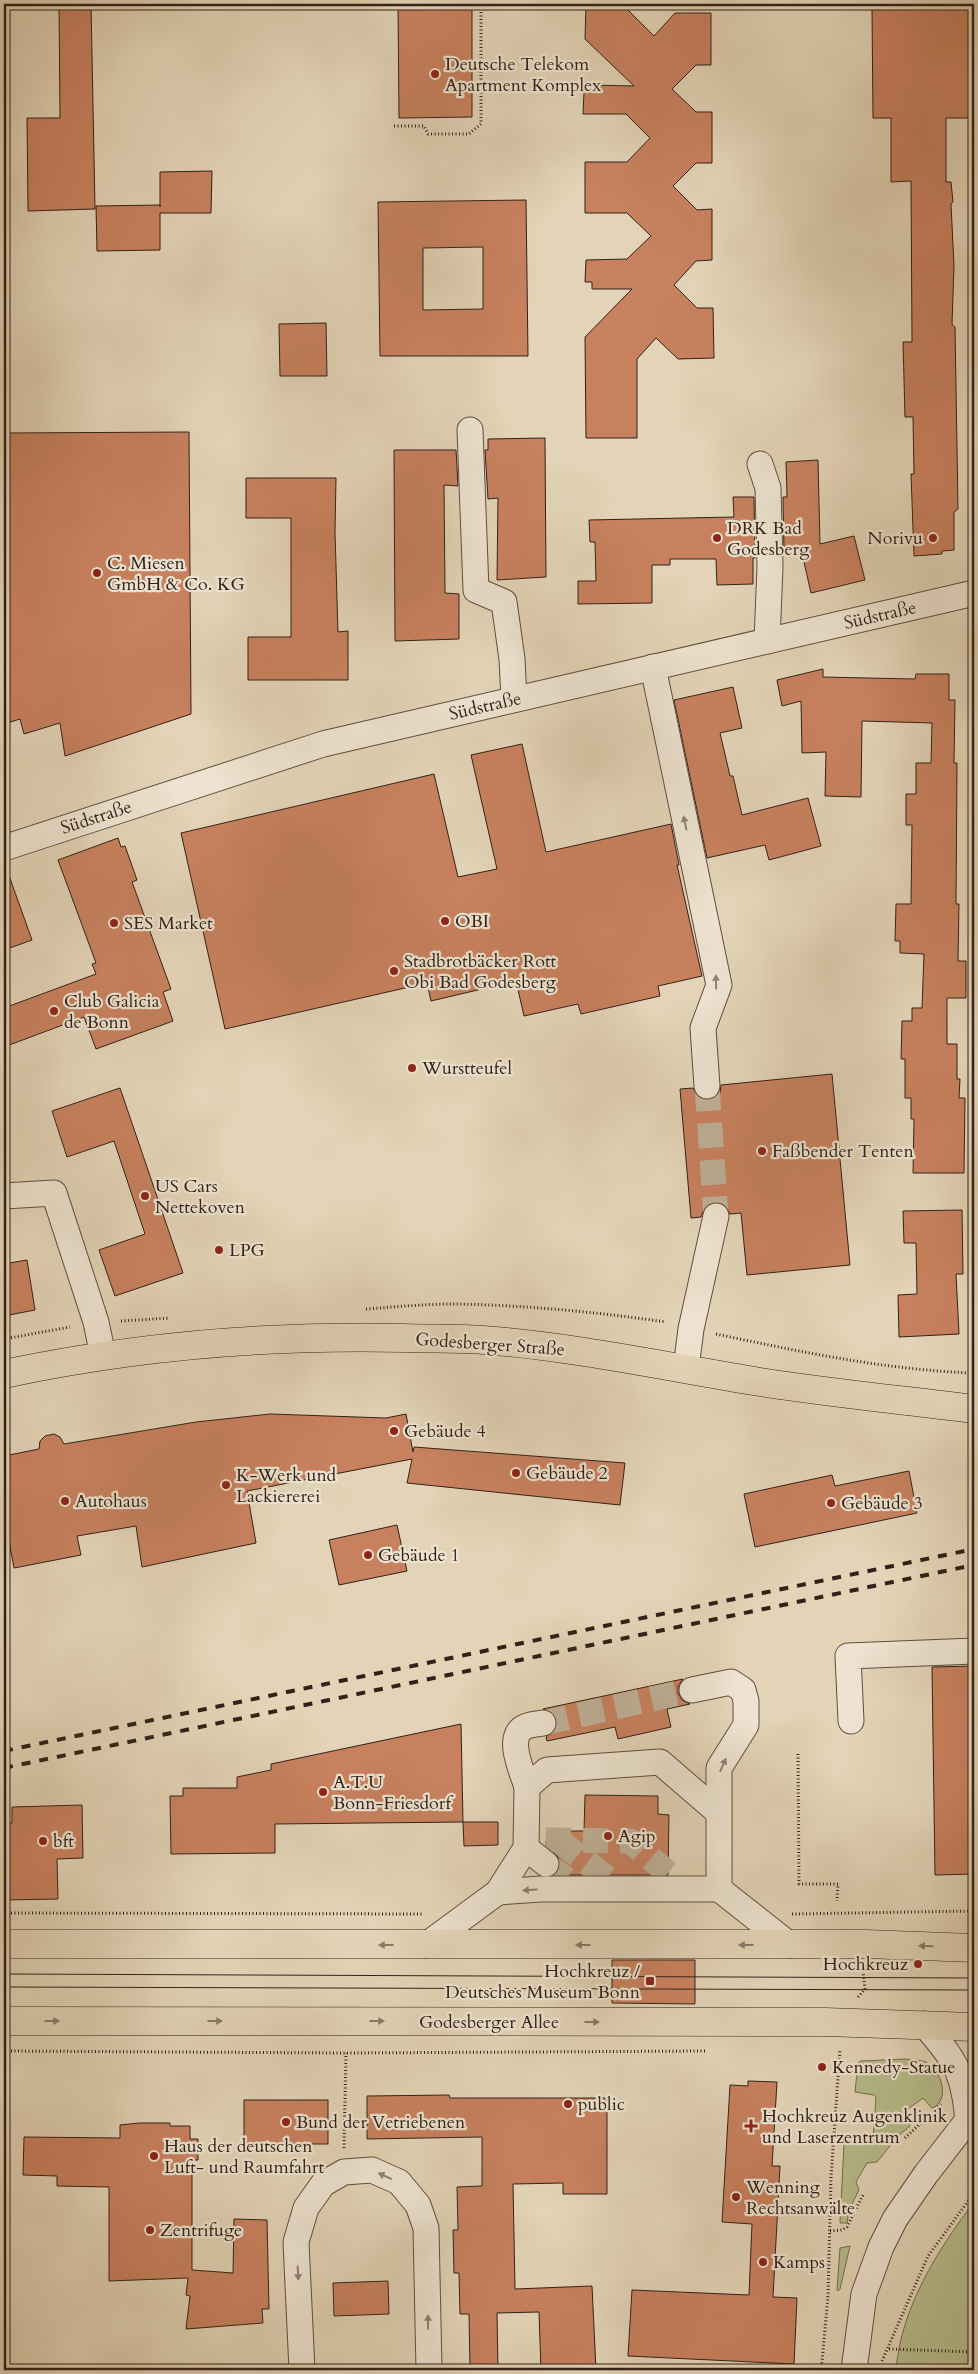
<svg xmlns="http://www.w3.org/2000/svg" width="978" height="2374" viewBox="0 0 978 2374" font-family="Cardo,serif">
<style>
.green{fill:#b7bc8c;stroke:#746e52}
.building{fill:#c8815f;stroke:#312118;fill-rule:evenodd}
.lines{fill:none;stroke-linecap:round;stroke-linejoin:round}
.minor-tunnel{stroke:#bfb097;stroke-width:25;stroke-dasharray:25 12;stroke-linecap:butt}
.minor-casing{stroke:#5e4e40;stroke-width:27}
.major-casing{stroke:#312118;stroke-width:29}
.path{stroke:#312118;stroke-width:3;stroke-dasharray:1 2.5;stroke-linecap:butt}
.minor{stroke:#ede3d0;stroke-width:25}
.major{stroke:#e3d4b7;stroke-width:28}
.tram{stroke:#312118;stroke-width:1}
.rail{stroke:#312118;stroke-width:4;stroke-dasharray:9 9;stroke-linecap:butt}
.oneway{fill:#8f8274}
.oneway2{fill:#8a7a68}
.poi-dot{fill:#8f2418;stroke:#ede3d0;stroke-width:2}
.labels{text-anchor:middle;stroke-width:4.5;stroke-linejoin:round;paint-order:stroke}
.poi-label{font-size:18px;fill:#312118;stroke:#ede3d0;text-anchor:start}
.street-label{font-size:18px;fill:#312118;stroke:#ede3d0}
</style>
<rect width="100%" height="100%" fill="#e3d4b7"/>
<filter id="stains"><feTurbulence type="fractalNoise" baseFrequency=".004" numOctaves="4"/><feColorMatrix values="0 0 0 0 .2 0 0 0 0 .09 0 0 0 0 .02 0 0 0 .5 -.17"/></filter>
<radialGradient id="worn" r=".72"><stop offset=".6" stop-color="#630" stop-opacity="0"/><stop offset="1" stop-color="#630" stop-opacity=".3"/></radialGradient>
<!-- green -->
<g class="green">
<path d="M 905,2059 C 913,2060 922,2059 929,2064 C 942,2073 950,2101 932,2108 L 923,2098 L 904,2112 L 910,2126 L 898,2136 L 877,2162 L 867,2163 L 856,2182 L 859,2190 L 849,2210 L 847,2223 L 840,2223 L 844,2144 L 847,2141 L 870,2142 L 873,2140 L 876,2097 L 874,2095 L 855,2092 L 858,2063 L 861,2061 Z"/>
<path d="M 974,2202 L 974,2370 L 896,2370 C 901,2308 937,2251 974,2202 Z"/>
<polygon points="850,2246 840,2289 838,2291 837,2290 840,2248"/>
</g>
<!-- building -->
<g class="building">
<polygon points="59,4 91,4 95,209 28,211 27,118 60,118"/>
<polygon points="398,4 472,4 472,117 399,118"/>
<polygon points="586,4 622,4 654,36 675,13 711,13 711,65 696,65 672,89 696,112 712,112 712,163 696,163 673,186 697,210 712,209 712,260 696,261 674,285 697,308 713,308 714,358 678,359 656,338 637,359 637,438 586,438 585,337 632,289 592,289 592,282 585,282 586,260 627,259 651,236 627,213 585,213 585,162 627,162 650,138 626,114 583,114 584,92 590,93 590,85 634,86 585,39"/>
<polygon points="905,4 970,4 969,118 946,118 946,182 951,182 953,202 951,204 954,266 952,324 955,327 958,509 954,512 954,550 942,551 942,554 914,556 911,474 914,474 913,417 905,417 903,342 912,342 911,181 891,182 891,118 873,118 872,9 905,8"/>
<polygon points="212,171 211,213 160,213 160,250 97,251 96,206 160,205 160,207 160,172"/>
<path d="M 526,200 L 528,356 L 380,356 L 378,202 ZM 483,247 L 483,309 L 423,310 L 423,248 Z"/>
<polygon points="326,323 327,376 280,376 279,324"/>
<polygon points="189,432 191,714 65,756 60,723 24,734 20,719 4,724 4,433"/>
<polygon points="545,438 546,577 497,580 498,498 488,499 485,450 488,450 488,439"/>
<polygon points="394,450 456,450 458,486 444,485 445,593 459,594 459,639 395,641"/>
<polygon points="818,460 820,544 854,536 865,580 811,593 801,549 784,551 783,497 787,497 786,462"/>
<polygon points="246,478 336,478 335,532 338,632 348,631 348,680 248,680 248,637 291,637 291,518 246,518"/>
<polygon points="733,497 754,497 755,558 753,558 753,584 717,585 716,559 670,559 670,565 652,565 652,603 578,604 578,581 596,581 595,542 590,542 589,520 734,517"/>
<polygon points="823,669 823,677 915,679 916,674 949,674 949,700 955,700 954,763 957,763 956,904 959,904 958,961 966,961 966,998 947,998 947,1044 957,1044 957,1079 960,1079 959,1098 965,1098 964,1173 913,1173 914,1119 911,1119 911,1098 905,1098 905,1059 901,1059 902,1021 912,1021 912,1008 922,1008 924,954 900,953 900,941 895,941 896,904 911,904 912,825 906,825 906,794 916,794 916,763 931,763 932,723 862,721 861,797 825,796 826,752 802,753 801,701 782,706 777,680"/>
<polygon points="733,687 742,728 720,733 730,776 733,776 742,815 808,798 821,846 769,860 765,845 707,858 674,700"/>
<polygon points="522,744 546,852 671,824 679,865 677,865 702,976 658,986 660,996 581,1014 578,1004 524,1016 516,981 431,1001 427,983 225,1029 181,833 434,774 458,877 497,869 471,755"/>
<polygon points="118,838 121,847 125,846 137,880 132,882 171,989 163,992 173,1021 96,1049 84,1017 4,1047 4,1008 96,974 92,964 96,963 58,860"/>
<polygon points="4,870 7,870 32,940 4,950"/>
<polygon points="832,1074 850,1265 747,1275 741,1213 730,1214 725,1205 719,1202 712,1202 705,1207 701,1217 691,1218 680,1089 693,1088 700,1099 708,1100 715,1098 720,1093 721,1085"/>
<polygon points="120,1088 183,1273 115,1296 99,1250 145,1234 114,1141 67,1157 52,1111"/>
<polygon points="962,1210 963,1274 956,1274 959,1334 899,1337 898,1295 917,1294 916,1243 904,1243 903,1211"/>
<polygon points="27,1260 35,1310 4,1316 4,1264"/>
<polygon points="270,1414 386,1418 406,1414 413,1452 414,1447 625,1463 620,1505 407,1483 412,1459 247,1491 256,1543 142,1567 136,1526 77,1536 81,1555 14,1568 8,1535 4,1536 4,1456 39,1449 40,1441 45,1436 54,1434 60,1437 64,1444 196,1422"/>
<polygon points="909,1471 917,1513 755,1547 744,1494 832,1475 835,1486"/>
<polygon points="397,1525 407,1571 339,1585 329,1540"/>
<polygon points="974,1666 974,1874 935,1875 932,1667"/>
<polygon points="683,1679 678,1686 678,1693 682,1700 690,1704 667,1709 671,1727 618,1739 615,1727 547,1741 546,1737 556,1728 557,1721 554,1713 543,1709"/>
<polygon points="461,1724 463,1822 275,1824 275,1853 171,1854 170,1796 183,1796 183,1788 237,1788 237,1777 271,1770 271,1764"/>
<polygon points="585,1795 658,1796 658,1814 669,1815 668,1875 555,1875 560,1867 560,1859 546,1846 547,1831 584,1831"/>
<polygon points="82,1805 83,1858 57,1859 58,1899 4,1900 4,1823 12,1823 12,1807"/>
<polygon points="463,1822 498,1822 498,1845 464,1846"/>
<polygon points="612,1960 695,1960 695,2004 612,2003"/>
<polygon points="748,2081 777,2082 772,2166 780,2166 773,2297 797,2298 794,2364 628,2356 632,2290 749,2295 752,2224 722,2222 730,2085 748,2086"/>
<polygon points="449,2095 450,2098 607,2098 607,2194 563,2194 563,2183 513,2184 515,2289 592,2286 596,2370 541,2370 539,2312 497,2313 498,2370 470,2370 469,2314 460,2314 459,2273 454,2273 453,2230 458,2230 457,2187 482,2186 482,2137 367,2139 367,2096"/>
<rect x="244" y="2100" width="84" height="44"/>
<polygon points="139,2123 170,2123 170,2126 190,2126 190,2139 198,2139 198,2160 192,2160 192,2270 233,2273 234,2219 267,2220 269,2309 262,2309 263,2323 186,2329 190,2296 186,2295 188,2278 109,2281 109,2187 57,2186 57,2176 23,2175 24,2137 120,2138 120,2125"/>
<polygon points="388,2281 389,2314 334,2316 333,2283"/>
</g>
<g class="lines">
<!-- minor-tunnel -->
<g class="minor-tunnel">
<polyline points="707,1086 716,1216"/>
<polyline points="543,1723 692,1690"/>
<polyline points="546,1840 630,1841 668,1873"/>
<polyline points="558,1840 612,1882"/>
<polyline points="546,1864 570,1882"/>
</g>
<defs>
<g id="minor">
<polyline points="470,430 476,590 504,602 512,659 514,699"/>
<polyline points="760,464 768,488 770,567 767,641"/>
<polyline points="653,667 719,985 703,1028 707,1086"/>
<polyline points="4,848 323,744 974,593"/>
<polyline points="4,1196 54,1193 96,1322 103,1356"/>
<polyline points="686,1368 691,1329 716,1216"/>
<polyline points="692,1690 731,1682 743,1690 746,1701 746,1725 719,1768 719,1889 790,1945"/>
<polyline points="851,1721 848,1656 974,1651"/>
<path d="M 527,1787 C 522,1771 504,1734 527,1726 C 532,1724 538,1724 543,1723"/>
<polyline points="526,1848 546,1864"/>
<polyline points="498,1892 541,1889 719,1889"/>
<polyline points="426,1945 498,1892 526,1848 527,1787 547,1770 660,1762 718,1812"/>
<path d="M 924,2024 C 956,2062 964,2072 968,2122"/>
<polyline points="302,2370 296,2242 306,2208 323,2184 344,2172 372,2170 399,2182 418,2205 426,2228 429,2370"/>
<polyline points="854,2370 864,2294 881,2247 895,2219 926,2174 974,2112"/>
</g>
<g id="major">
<path d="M 4,1374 C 135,1346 270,1335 404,1338 C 430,1339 457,1338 483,1340 C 576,1347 668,1367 760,1382 C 831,1393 902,1400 974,1409"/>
<polyline points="4,1944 866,1944 974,1948"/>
<polyline points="4,2021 825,2022 974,2027"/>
</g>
</defs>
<!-- minor casing -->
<use href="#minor" class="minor-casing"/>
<!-- major casing -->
<use href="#major" class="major-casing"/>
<!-- path -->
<g class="path">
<polyline points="394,126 424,126 428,134 469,134 481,124 481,4"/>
<path d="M 366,1309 C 395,1307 424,1304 453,1304 C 524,1305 596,1312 666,1322"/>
<polyline points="121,1321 170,1318"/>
<path d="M 716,1334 C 802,1352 886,1370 974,1373"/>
<polyline points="4,1339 70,1327"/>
<polyline points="798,1754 799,1884 838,1884 837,1901"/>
<polyline points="4,1913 423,1914"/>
<polyline points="792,1914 974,1911"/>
<polyline points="858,1997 865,1989 863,1971"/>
<polyline points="4,2051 346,2053 706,2051"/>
<polyline points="905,2138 941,2104"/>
<polyline points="344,2148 346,2053"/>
<polyline points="830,2231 842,2230 847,2227 864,2193"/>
<polyline points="889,2349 974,2352"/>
<polyline points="882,2361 928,2256 974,2193"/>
<polyline points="820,2370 822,2362 828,2296 831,2177 840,2049"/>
</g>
<!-- minor -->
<use href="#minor" class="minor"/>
<!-- major -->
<use href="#major" class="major"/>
<!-- tram -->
<g class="tram">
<polyline points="4,1974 974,1978"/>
<polyline points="4,1987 974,1990"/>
</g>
<!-- rail -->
<g class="rail">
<polyline points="4,1751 974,1549"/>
<polyline points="4,1768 974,1565"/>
</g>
</g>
<!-- one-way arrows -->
<defs><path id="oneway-solid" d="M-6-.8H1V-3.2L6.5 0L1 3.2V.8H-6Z" transform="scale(1.25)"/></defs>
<g class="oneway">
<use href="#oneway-solid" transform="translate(685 823) rotate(-102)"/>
<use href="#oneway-solid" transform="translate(716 982) rotate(-92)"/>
<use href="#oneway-solid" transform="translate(723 1765) rotate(-66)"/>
<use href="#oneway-solid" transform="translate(530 1890) rotate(176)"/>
<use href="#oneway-solid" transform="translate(385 2176) rotate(-156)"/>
<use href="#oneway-solid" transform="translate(298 2273) rotate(87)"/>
<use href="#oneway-solid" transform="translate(428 2322) rotate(-90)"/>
</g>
<g class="oneway2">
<use href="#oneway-solid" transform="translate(386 1945) rotate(-180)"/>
<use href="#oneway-solid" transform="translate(583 1945) rotate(-180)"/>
<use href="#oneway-solid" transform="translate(746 1945) rotate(-180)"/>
<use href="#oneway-solid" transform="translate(926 1946) rotate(-178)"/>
<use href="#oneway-solid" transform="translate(52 2021)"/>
<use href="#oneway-solid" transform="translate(215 2021)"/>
<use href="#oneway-solid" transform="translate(377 2021)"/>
<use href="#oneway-solid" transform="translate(592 2022)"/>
</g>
<!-- markers -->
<g class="poi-dot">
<circle cx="435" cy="74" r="5"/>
<circle cx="717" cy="538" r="5"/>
<circle cx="933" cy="538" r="5"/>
<circle cx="97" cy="573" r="5"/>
<circle cx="445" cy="921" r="5"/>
<circle cx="114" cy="923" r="5"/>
<circle cx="394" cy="971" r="5"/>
<circle cx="54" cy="1011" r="5"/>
<circle cx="412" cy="1068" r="5"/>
<circle cx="762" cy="1151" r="5"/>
<circle cx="145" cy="1196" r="5"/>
<circle cx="219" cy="1250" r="5"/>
<circle cx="394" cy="1431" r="5"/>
<circle cx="516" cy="1473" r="5"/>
<circle cx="226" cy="1485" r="5"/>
<circle cx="65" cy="1501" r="5"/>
<circle cx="831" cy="1503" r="5"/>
<circle cx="368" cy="1555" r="5"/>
<circle cx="323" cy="1792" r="5"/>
<circle cx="608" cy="1836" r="5"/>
<circle cx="43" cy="1841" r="5"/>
<circle cx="918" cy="1964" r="5"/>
<rect x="645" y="1976" width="10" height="10" rx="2.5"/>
<circle cx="822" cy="2067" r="5"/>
<circle cx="568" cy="2104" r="5"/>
<circle cx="286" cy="2122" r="5"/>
<path d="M748.5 2118.5h5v5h5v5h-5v5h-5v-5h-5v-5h5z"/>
<circle cx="154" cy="2156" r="5"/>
<circle cx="736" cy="2197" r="5"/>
<circle cx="150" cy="2230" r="5"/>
<circle cx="763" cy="2262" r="5"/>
</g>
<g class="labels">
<!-- poi labels -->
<g class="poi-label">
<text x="445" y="70">Deutsche Telekom<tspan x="445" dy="21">Apartment Komplex</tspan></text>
<text x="727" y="534">DRK Bad<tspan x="727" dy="21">Godesberg</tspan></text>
<text x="923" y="544" text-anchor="end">Norivu</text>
<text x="107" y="569">C. Miesen<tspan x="107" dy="21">GmbH &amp; Co. KG</tspan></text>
<text x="455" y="927">OBI</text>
<text x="124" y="929">SES Market</text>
<text x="404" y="967">Stadbrotbäcker Rott<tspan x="404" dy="21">Obi Bad Godesberg</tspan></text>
<text x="64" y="1007">Club Galicia<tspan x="64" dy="21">de Bonn</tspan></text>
<text x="422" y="1074">Wurstteufel</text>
<text x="772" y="1157">Faßbender Tenten</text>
<text x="155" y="1192">US Cars<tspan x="155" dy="21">Nettekoven</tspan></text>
<text x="229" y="1256">LPG</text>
<text x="404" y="1437">Gebäude 4</text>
<text x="526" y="1479">Gebäude 2</text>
<text x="236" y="1481">K-Werk und<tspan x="236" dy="21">Lackiererei</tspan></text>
<text x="75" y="1507">Autohaus</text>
<text x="841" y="1509">Gebäude 3</text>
<text x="378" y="1561">Gebäude 1</text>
<text x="333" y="1788">A.T.U<tspan x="333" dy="21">Bonn-Friesdorf</tspan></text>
<text x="618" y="1842">Agip</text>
<text x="53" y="1847">bft</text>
<text x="908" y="1970" text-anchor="end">Hochkreuz</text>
<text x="640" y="1977" text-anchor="end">Hochkreuz /<tspan x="640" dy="21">Deutsches Museum Bonn</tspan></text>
<text x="832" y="2073">Kennedy-Statue</text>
<text x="578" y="2110">public</text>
<text x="762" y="2122">Hochkreuz Augenklinik<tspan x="762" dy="21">und Laserzentrum</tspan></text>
<text x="296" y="2128">Bund der Vetriebenen</text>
<text x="164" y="2152">Haus der deutschen<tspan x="164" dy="21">Luft- und Raumfahrt</tspan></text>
<text x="746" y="2193">Wenning<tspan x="746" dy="21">Rechtsanwälte</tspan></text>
<text x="160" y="2236">Zentrifuge</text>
<text x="773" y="2268">Kamps</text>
</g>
<!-- street labels -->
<g class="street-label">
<text transform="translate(880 615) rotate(-13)" y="6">Südstraße</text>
<text transform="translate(485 706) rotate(-13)" y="6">Südstraße</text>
<text transform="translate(96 817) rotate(-18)" y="6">Südstraße</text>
<text transform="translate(490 1344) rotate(4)" y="6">Godesberger Straße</text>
<text x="489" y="2028">Godesberger Allee</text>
</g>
</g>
<!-- margin -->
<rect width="978" height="2374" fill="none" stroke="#e3d4b7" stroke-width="20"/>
<rect x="5" y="5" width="968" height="2364" fill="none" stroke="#312118" stroke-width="2.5"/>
<rect x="10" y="10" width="958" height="2354" fill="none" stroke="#312118"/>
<rect width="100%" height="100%" filter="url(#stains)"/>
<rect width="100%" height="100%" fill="url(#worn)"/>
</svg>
